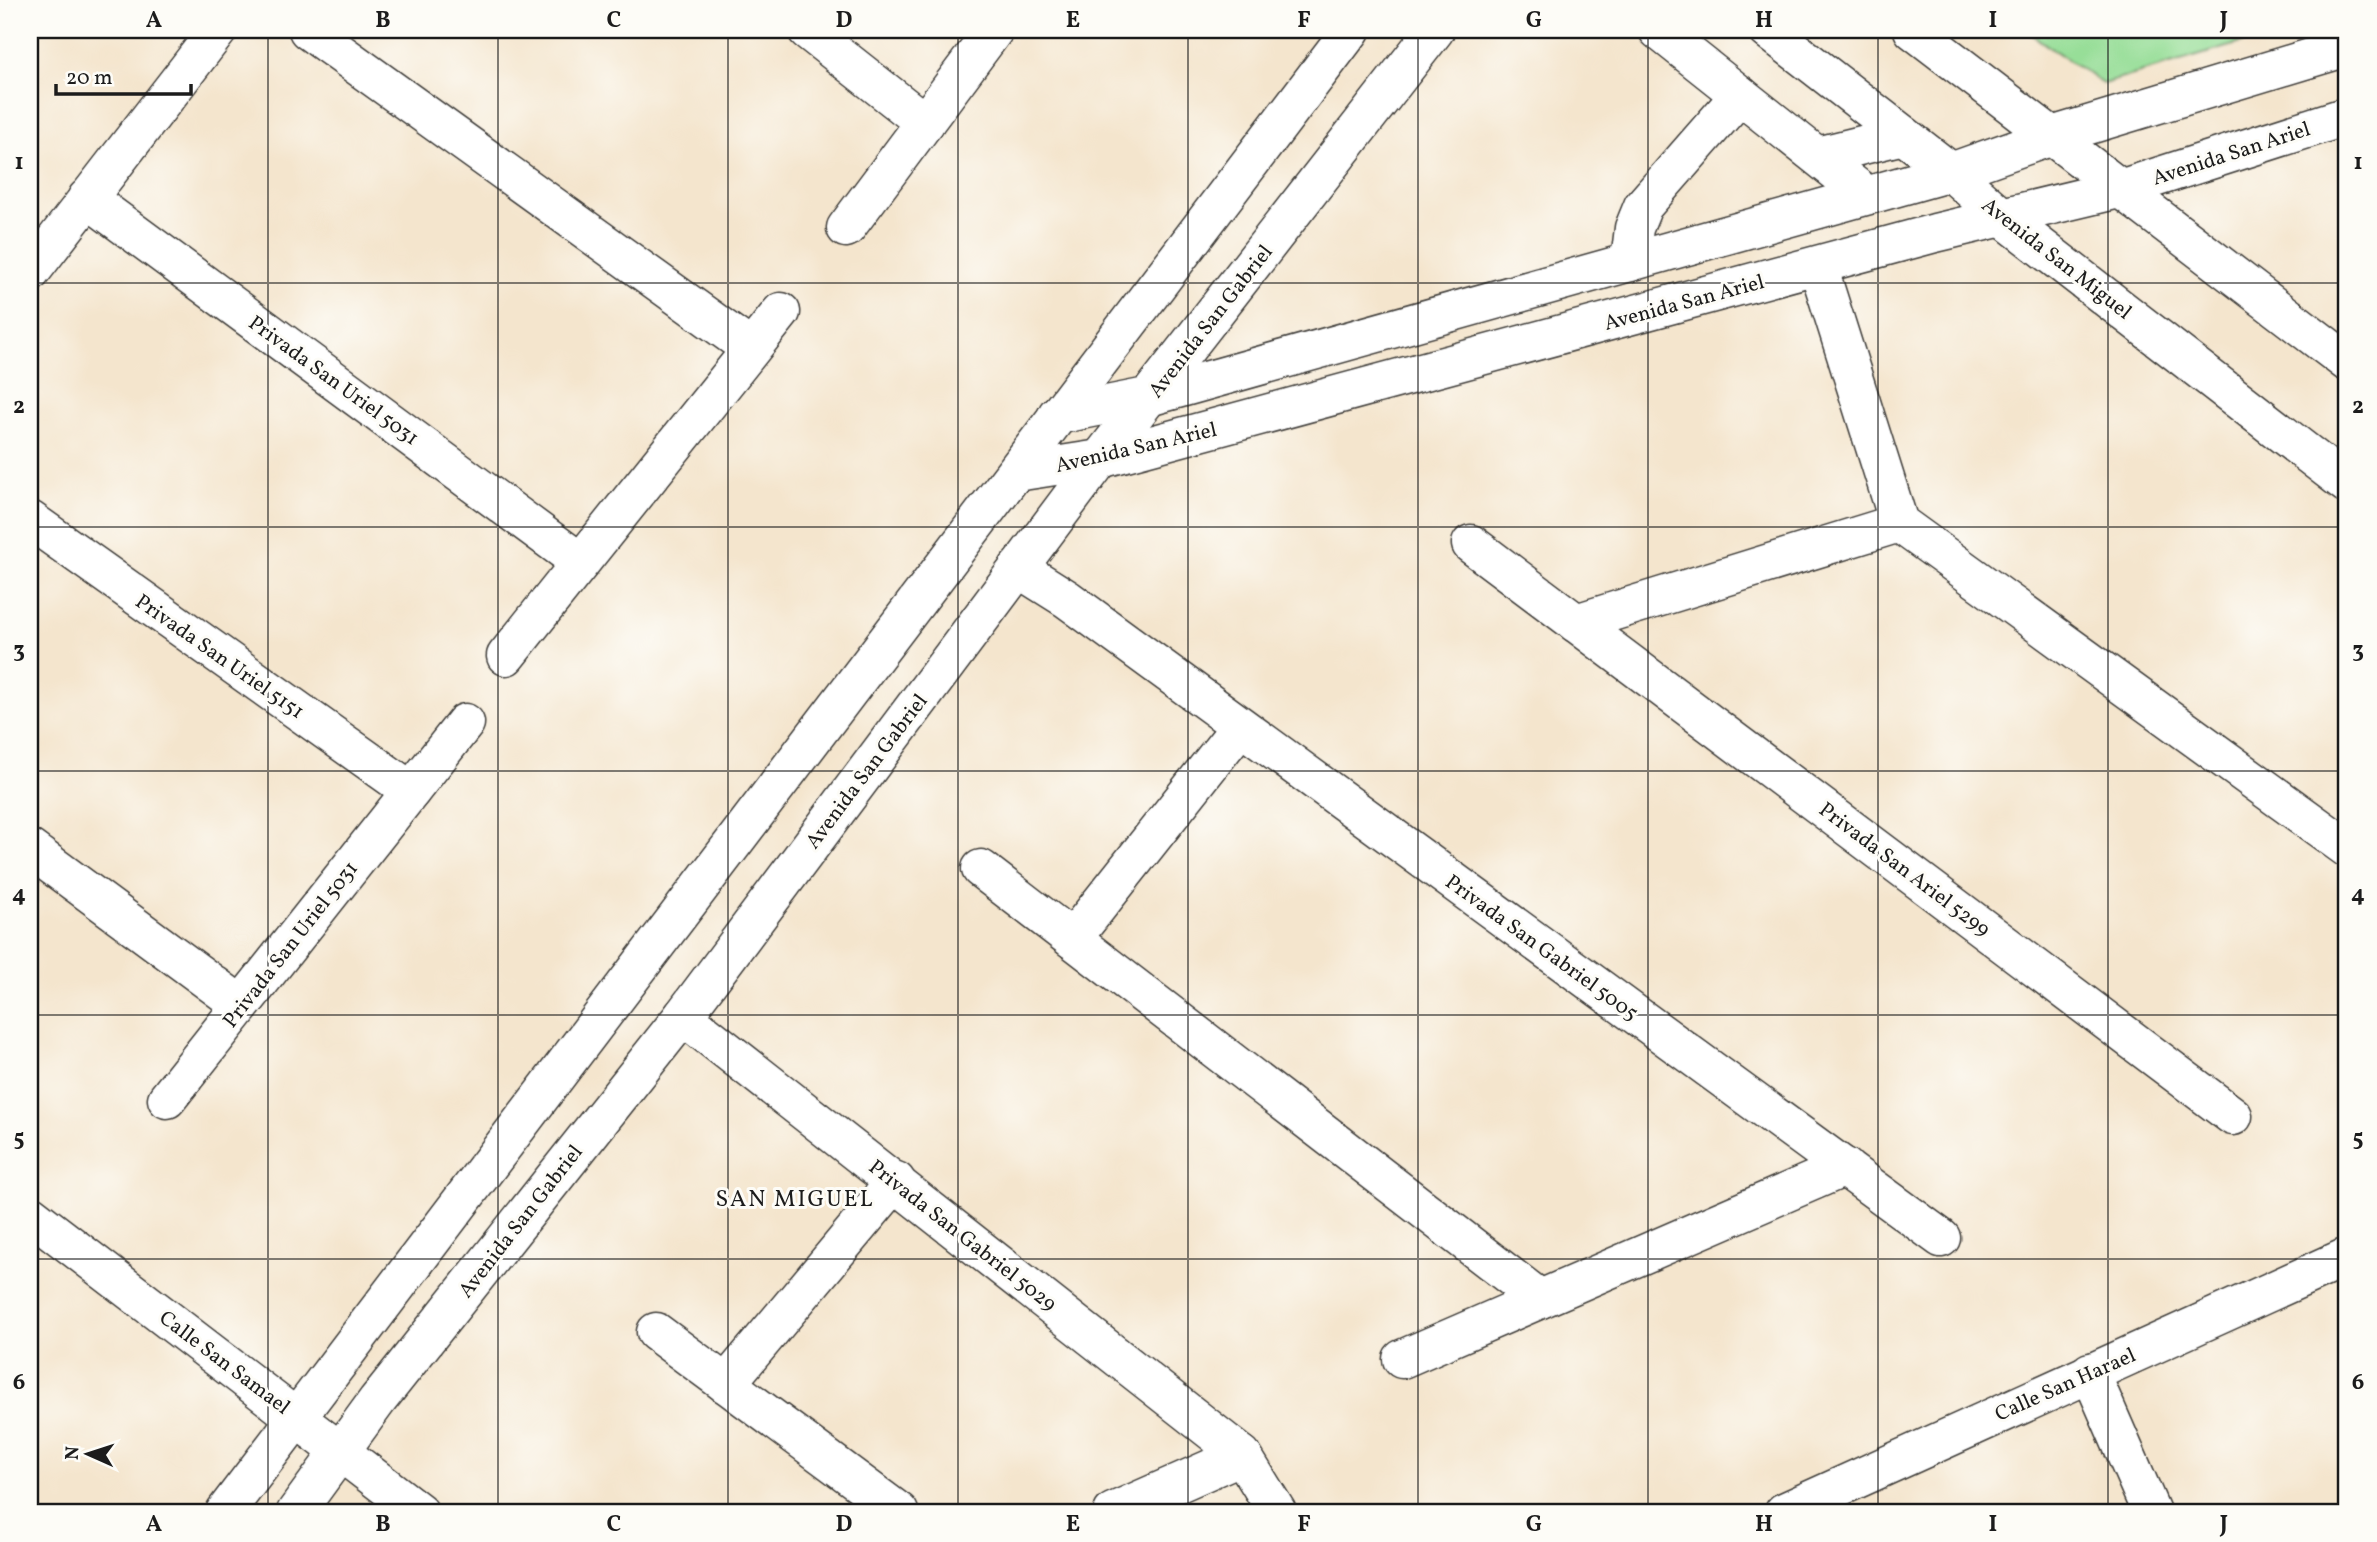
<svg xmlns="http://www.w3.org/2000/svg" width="2377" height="1542" viewBox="0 0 2377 1542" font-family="Vollkorn,serif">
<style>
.green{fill:#97de98;stroke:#5a7d5a;stroke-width:2}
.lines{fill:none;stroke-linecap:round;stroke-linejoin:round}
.minor-casing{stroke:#3c3a37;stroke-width:41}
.major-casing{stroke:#3c3a37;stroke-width:41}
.minor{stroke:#fff;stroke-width:38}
.major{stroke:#fff;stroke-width:38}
.grid{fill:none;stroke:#1c1c1c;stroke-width:2;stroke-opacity:0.55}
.labels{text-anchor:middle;stroke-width:6;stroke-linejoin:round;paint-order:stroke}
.street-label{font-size:21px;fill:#1c1c1c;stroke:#fdfcf7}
.neighbourhood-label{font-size:23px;letter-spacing:2px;fill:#1c1c1c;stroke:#fdfcf7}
.neatline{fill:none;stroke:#1c1c1c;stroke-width:2.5}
.grid-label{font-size:23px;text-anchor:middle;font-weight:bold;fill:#1c1c1c}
</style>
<rect width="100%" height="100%" fill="#fdfcf7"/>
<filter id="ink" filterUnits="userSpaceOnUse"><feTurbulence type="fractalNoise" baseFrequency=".0143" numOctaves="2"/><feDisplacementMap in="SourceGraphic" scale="14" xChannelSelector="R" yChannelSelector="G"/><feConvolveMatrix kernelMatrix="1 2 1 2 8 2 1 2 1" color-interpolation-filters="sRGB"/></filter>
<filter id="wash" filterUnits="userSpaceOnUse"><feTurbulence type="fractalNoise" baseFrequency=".00686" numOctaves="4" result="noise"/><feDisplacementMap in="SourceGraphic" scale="28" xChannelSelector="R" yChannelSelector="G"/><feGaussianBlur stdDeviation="1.57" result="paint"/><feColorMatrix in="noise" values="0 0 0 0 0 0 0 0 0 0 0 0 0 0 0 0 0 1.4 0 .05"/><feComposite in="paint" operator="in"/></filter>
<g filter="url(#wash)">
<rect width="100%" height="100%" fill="#f4e5cd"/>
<!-- green -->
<polygon class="green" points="2025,30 2285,30 2103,84"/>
</g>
<g filter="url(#ink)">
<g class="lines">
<defs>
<g id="minor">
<polyline points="308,30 750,348"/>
<polyline points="807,30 925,123"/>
<polyline points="1658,30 1866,195"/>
<polyline points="1818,156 1903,135"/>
<polyline points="87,198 580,562"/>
<polyline points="846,228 994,30"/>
<polyline points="1630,262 1634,228 1643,206 1740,95"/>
<polyline points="1818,266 1899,523 2347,848"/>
<polyline points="30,273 218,30"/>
<polyline points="1057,415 1152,396 1951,172 2052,136 2347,47"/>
<polyline points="1016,472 1100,459 1935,233 2123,188 2347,116"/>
<polyline points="30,520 411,791"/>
<polyline points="1471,544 2233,1116"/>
<polyline points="1018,568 1067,599 1941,1238"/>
<polyline points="1576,623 1899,523"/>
<polyline points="506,656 781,312"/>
<polyline points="30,849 241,1005"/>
<polyline points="981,869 1540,1299"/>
<polyline points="1072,939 1239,728"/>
<polyline points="683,1016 1242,1455 1277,1512"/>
<polyline points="167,1099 465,723"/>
<polyline points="30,1214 419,1512"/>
<polyline points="656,1332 899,1512"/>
<polyline points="1402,1359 1845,1167"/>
<polyline points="2090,1372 2151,1512"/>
<polyline points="726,1384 896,1181"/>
<polyline points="225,1512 1351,30"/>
<polyline points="296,1512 377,1401 683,1016 1100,459 1435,30"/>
<polyline points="1113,1512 1242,1455"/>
<polyline points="1784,1512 2347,1257"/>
</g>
<g id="major">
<polyline points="1768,30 1951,172 2002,217 2347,484"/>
<polyline points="1913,30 2347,362"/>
</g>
</defs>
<!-- minor casing -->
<use href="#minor" class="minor-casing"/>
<!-- major casing -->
<use href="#major" class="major-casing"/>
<!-- minor -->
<use href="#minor" class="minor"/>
<!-- major -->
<use href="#major" class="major"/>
</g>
</g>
<!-- grid -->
<path class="grid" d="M 268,30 L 268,1512M 498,30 L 498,1512M 728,30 L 728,1512M 958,30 L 958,1512M 1188,30 L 1188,1512M 1418,30 L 1418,1512M 1648,30 L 1648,1512M 1878,30 L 1878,1512M 2108,30 L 2108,1512M 30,283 L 2347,283M 30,527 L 2347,527M 30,771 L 2347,771M 30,1015 L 2347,1015M 30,1259 L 2347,1259"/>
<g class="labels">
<!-- street labels -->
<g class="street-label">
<text transform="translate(2231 153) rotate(-18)" y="7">Avenida San Ariel</text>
<text transform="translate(2057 258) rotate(38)" y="7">Avenida San Miguel</text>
<text transform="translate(1684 302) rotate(-15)" y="7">Avenida San Ariel</text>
<text transform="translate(1210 321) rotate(-52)" y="7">Avenida San Gabriel</text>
<text transform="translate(334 380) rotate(36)" y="7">Privada San Uriel 5031</text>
<text transform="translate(1136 447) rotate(-13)" y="7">Avenida San Ariel</text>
<text transform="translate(220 656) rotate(35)" y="7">Privada San Uriel 5151</text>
<text transform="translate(866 771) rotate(-53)" y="7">Avenida San Gabriel</text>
<text transform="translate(1905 869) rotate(37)" y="7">Privada San Ariel 5299</text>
<text transform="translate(290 944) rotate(-52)" y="7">Privada San Uriel 5031</text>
<text transform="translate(1542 947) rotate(36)" y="7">Privada San Gabriel 5005</text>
<text transform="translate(520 1221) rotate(-52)" y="7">Avenida San Gabriel</text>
<text transform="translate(963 1235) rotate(38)" y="7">Privada San Gabriel 5029</text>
<text transform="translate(225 1362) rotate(37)" y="7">Calle San Samael</text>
<text transform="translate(2065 1384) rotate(-24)" y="7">Calle San Harael</text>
</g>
<!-- neighbourhood labels -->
<g class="neighbourhood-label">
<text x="795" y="1206">SAN MIGUEL</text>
</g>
</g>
<!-- margin -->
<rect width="2377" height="1542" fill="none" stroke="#fdfcf7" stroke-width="77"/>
<!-- north arrow -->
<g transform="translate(88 1454) rotate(273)" stroke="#fdfcf7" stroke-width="5" paint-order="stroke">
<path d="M0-5L12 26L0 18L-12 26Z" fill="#1c1c1c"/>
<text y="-10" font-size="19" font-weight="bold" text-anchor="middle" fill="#1c1c1c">N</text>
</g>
<!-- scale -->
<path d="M56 84v10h135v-10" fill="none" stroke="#1c1c1c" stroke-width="3.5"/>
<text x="66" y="84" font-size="21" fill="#1c1c1c" stroke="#fdfcf7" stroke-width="5" paint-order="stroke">20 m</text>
<rect x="38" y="38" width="2300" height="1466" class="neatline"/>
<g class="grid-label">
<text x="154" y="27">A</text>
<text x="383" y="27">B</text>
<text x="614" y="27">C</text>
<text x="844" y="27">D</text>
<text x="1073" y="27">E</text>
<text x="1304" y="27">F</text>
<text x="1534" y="27">G</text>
<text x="1764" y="27">H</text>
<text x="1993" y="27">I</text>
<text x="2224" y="27">J</text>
<text x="19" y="169">1</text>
<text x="2358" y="169">1</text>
<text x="19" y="413">2</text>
<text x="2358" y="413">2</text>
<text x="19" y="657">3</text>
<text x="2358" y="657">3</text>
<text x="19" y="901">4</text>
<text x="2358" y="901">4</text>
<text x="19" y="1145">5</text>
<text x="2358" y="1145">5</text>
<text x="19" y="1389">6</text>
<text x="2358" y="1389">6</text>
<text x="154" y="1531">A</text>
<text x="383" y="1531">B</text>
<text x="614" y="1531">C</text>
<text x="844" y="1531">D</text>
<text x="1073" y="1531">E</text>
<text x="1304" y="1531">F</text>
<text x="1534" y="1531">G</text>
<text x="1764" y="1531">H</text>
<text x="1993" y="1531">I</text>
<text x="2224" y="1531">J</text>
</g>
</svg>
